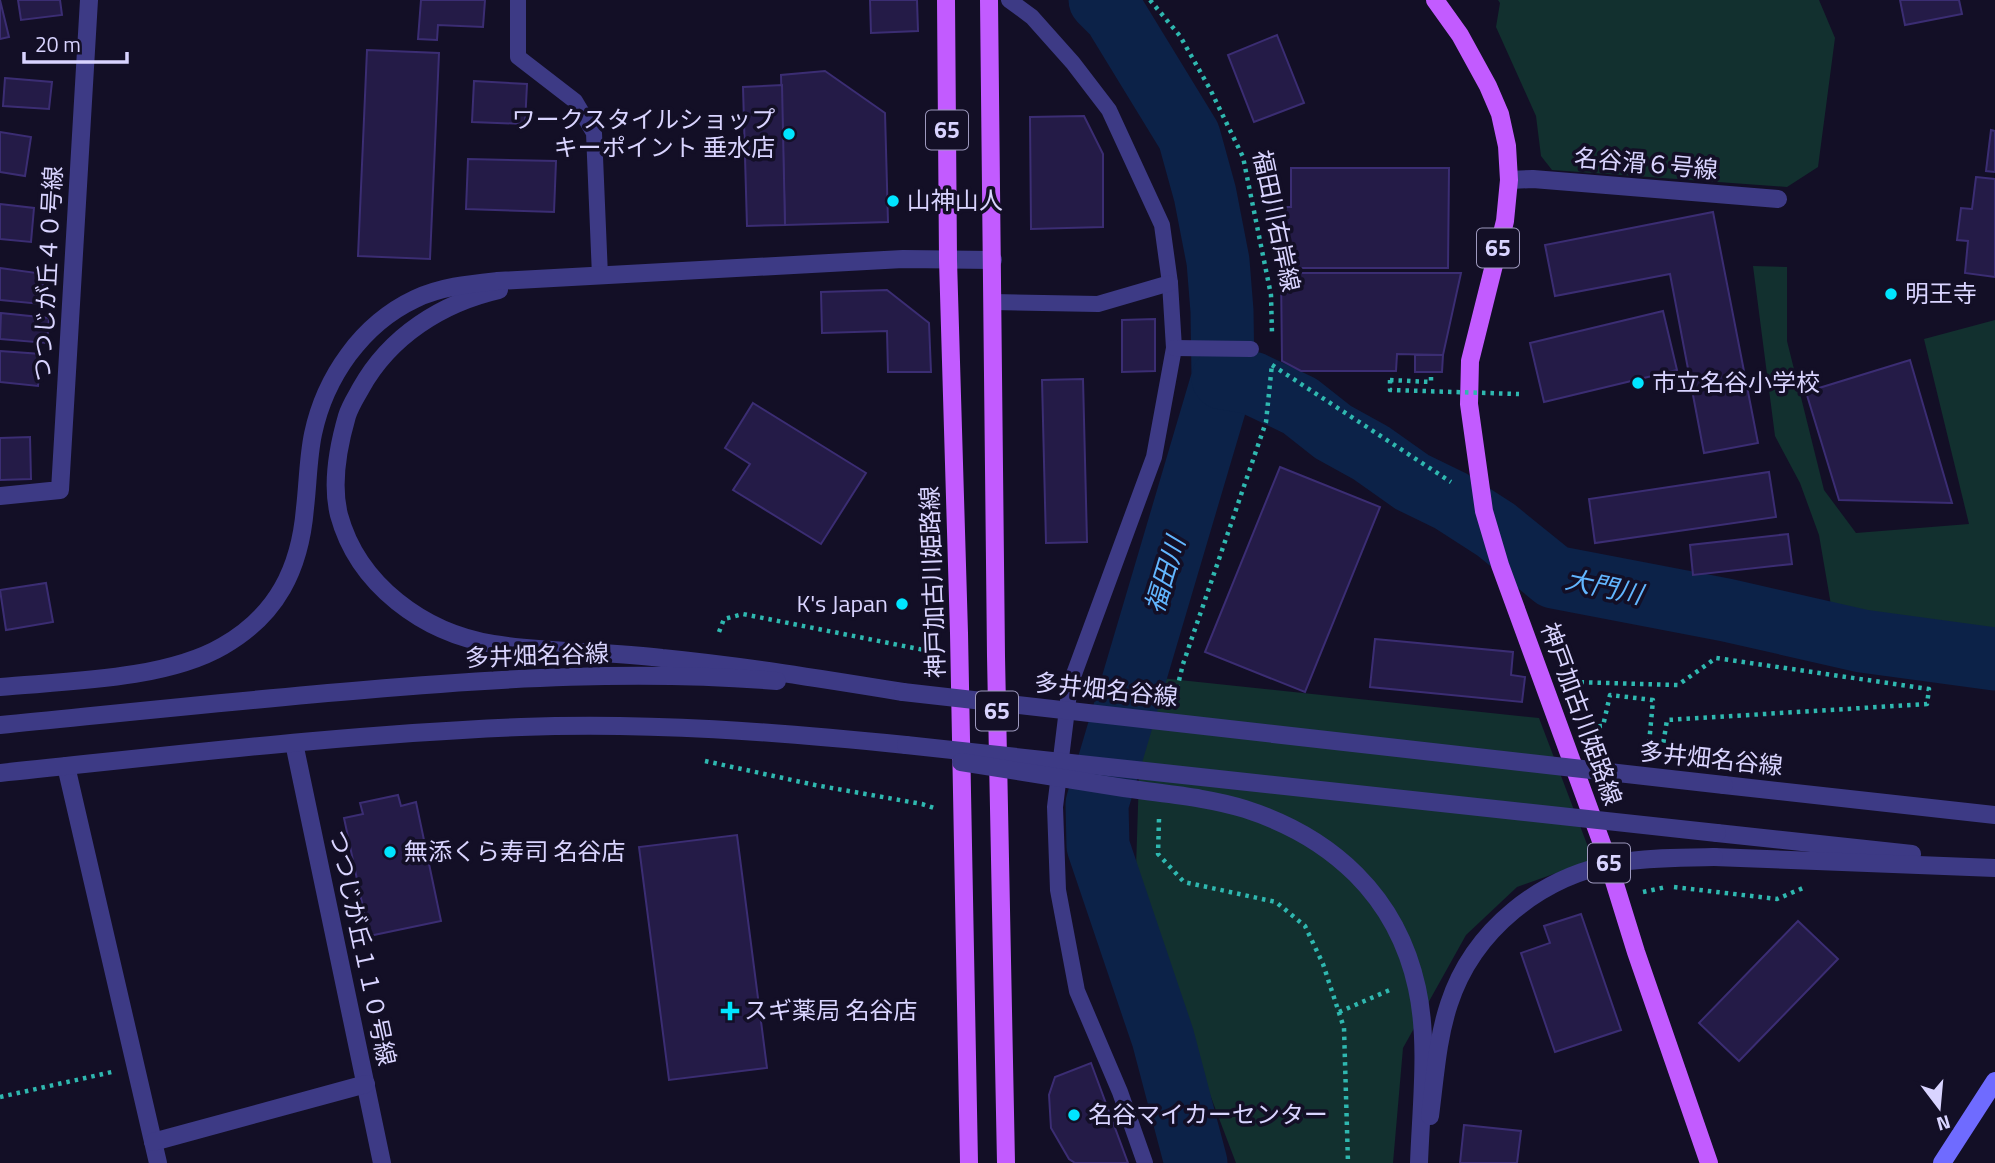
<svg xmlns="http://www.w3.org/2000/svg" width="1995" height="1163" viewBox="0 0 1995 1163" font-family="'Titillium Web','Noto Sans JP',sans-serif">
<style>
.green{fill:#12302f}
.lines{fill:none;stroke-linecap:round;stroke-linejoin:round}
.river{stroke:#0c2248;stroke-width:63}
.building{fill:#241b47;stroke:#3b2d73;stroke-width:2}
.path{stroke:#2fb8b0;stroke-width:4.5;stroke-dasharray:3.5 5;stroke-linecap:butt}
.service{stroke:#3d3a85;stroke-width:16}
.minor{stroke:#3d3a85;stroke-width:18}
.tertiary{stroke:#3d3a85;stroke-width:18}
.secondary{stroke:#6f6bff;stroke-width:18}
.primary{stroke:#c25bff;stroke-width:18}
.path-bridge{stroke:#2fb8b0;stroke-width:4.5;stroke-dasharray:3.5 5;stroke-linecap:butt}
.tertiary-bridge{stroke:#3d3a85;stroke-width:18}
.poi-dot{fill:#00e5ff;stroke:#130f26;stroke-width:2.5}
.labels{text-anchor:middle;stroke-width:7;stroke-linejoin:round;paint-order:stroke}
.shield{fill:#130f26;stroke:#9e99be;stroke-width:2}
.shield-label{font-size:23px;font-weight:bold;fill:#d9d4ff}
.poi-label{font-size:24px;fill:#d9d4ff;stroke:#130f26;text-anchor:start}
.street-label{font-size:24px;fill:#d9d4ff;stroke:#130f26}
.water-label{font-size:26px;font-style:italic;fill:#62b6ff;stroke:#130f26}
</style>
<rect width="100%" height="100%" fill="#130f26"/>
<!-- green -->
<g class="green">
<polygon points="1498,0 1819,0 1835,38 1818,167 1787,187 1552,170 1541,156 1536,116 1496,27 1500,3"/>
<polygon points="1753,266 1787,267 1787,341 1824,490 1856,533 1969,524 1924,339 1995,320 1995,638 1831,605 1819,535 1800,483 1775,436"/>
<polygon points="1151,677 1539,718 1593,860 1517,887 1466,935 1403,1048 1393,1163 1236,1163 1144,921 1136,868 1140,746"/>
</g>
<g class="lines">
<!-- river -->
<g class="river">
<polyline points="1100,0 1115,15 1189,136 1205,194 1218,261 1222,311 1223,378 1097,804 1098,846 1163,1038 1196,1163"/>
<polyline points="1223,378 1252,383 1300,406 1333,432 1371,453 1412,482 1451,501 1496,530 1554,577 1726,610 1862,641 1995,659"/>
</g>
</g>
<!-- building -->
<g class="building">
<polygon points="0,0 9,37 0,39"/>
<polygon points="18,0 60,0 62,15 21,20"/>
<polygon points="421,0 485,0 483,27 438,25 437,40 418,39"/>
<polygon points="870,0 917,0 918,31 871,33"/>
<polygon points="1900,0 1959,0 1962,14 1905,25"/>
<polygon points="1277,35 1304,103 1254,122 1228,55"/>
<polygon points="367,50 439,53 430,259 358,256"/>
<polygon points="825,71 885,113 888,222 785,225 781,75"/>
<polygon points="5,78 52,82 49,109 3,106"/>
<polygon points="474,81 527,84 525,124 472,122"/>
<polygon points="782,85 785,225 747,226 743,87"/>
<polygon points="1084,116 1103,154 1103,227 1031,229 1030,117"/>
<polygon points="1991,130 1995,131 1995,172 1986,171"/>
<polygon points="0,132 31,137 25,176 0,172"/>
<polygon points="468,159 556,161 554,212 466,209"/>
<polygon points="1291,168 1449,168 1448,268 1293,268 1293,243 1281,243 1282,207 1291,207"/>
<polygon points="1976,177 1995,179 1995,277 1965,273 1968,241 1957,240 1961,208 1972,209"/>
<polygon points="0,204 34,208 31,242 0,239"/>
<polygon points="1713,212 1758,443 1704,453 1670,274 1555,296 1545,245"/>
<polygon points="0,268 44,274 41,304 0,300"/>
<polygon points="1281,273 1461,273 1443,355 1397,354 1396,371 1301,371 1282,361"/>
<polygon points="887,290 929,323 931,372 888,372 887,331 822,333 821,292"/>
<polygon points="1663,311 1677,370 1544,402 1530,343"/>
<polygon points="1,313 49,318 47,343 0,339"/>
<polygon points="1155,319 1155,371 1122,372 1122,320"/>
<polygon points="0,351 41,354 38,386 0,382"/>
<polygon points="1415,355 1443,355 1442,372 1415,372"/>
<polygon points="1910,360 1952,503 1839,500 1806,392"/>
<polygon points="1083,379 1087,542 1046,543 1042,380"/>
<polygon points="753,403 866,473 821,544 733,490 750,464 725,448"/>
<polygon points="30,437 31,479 0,480 0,438"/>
<polygon points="1280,467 1380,507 1305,692 1205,652"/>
<polygon points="1769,472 1776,517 1595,543 1589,499"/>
<polygon points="1788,534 1792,564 1693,575 1690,545"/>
<polygon points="46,583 53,622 6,630 0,590"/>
<polygon points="1375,639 1513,652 1511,675 1525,677 1522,702 1370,687"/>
<polygon points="398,795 401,806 416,802 441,921 369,936 344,818 363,814 360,803"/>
<polygon points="737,835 767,1068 669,1080 639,847"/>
<polygon points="1581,914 1621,1030 1555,1052 1521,953 1550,943 1544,926"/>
<polygon points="1798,921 1838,959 1739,1061 1699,1023"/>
<polygon points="1091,1063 1128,1163 1075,1163 1069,1159 1051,1128 1049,1095 1055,1077"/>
<polygon points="1464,1125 1521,1131 1517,1163 1460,1163"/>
</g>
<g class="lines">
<!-- path -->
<g class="path">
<polyline points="1150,0 1180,36 1210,89 1243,157 1271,295 1272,334"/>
<polyline points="1272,365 1451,482"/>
<polyline points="1390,380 1431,382 1431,372"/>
<polyline points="719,632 724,619 743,614 934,652"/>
<polyline points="1572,682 1678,685 1716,658 1929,689 1927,704 1667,720 1663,745"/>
<polyline points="1175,697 1183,664 1266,422 1272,364"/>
<polyline points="1590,727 1603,726 1610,695 1653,700 1649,744"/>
<polyline points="705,761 815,785 922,804 937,809"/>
<polyline points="1159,819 1158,854 1184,882 1276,902 1305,926 1323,964 1344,1028 1348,1163"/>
<polyline points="1674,887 1777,899 1803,888"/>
<polyline points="1643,892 1666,887"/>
<polyline points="1339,1012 1392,989"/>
<polyline points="0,1097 112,1072"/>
</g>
<!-- service -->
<g class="service">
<polyline points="518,0 518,57 575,101 594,133 600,276"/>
<polyline points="1009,0 1032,17 1073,63 1109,110 1162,225 1170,283 1174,348 1154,457 1070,685 1055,807 1058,890 1077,991 1120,1092 1145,1163"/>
<polyline points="993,302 1098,304 1170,283"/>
<polyline points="1174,348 1251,349"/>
</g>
<!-- minor -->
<g class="minor">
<polyline points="1509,180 1533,179 1778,199"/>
<polyline points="0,496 60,490 89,0"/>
<polyline points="294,743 382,1163"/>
<polyline points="66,766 158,1163"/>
<polyline points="153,1142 366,1084"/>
</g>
<!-- tertiary -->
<g class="tertiary">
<path d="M 499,290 C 442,303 390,336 361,388 C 356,397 350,406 347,416 C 338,447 331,483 339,515 C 358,585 424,633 493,644 C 549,653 606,651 662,658 C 743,666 823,679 903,692"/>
<path d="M 0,687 C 66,681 165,680 223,646 C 277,615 300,569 305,508 C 308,483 308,458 313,434 C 325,377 362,324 415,299 C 440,287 469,284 497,281 L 903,259 L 993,260"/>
<path d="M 0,725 C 121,713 243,700 364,690 C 501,678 640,670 777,681"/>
<path d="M 0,773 C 173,755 347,734 521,727 C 650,722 778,732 906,745"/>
<polyline points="1724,785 1995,815"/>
<polyline points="1717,833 1912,854"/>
<polyline points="1714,857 1995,868"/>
</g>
<!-- secondary -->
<polyline class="secondary" points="1942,1163 1995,1081"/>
<!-- primary -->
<g class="primary">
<polyline points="946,0 948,260 959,633 969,1163"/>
<polyline points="989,0 996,656 1006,1163"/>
<polyline points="1435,0 1460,35 1488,86 1500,114 1507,146 1509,180 1505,221 1470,361 1469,404 1484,511 1500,565 1605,852 1636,952 1709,1163"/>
</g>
<!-- path-bridge -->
<polyline class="path-bridge" points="1390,380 1390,390 1519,394"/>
<!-- tertiary-bridge -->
<g class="tertiary-bridge">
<polyline points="903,692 1724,785"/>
<polyline points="906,745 1717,833"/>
<path d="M 961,762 C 1015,771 1070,779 1124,788 C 1164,794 1207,797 1245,809 C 1332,837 1397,896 1417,988 C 1429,1042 1421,1107 1419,1163"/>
<path d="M 1430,1116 C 1435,1079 1437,1040 1449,1004 C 1473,930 1541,876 1617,863 C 1649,857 1682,858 1714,857"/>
</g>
</g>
<!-- markers -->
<g class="poi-dot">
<circle cx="789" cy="134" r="7"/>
<circle cx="893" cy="201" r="7"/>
<circle cx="1891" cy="294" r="7"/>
<circle cx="1638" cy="383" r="7"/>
<circle cx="902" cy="604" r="7"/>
<circle cx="390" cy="852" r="7"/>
<path d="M726.5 1000.5h7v7h7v7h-7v7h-7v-7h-7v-7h7z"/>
<circle cx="1074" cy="1115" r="7"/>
</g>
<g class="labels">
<!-- shield labels -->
<g class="shield">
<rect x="926" y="110.5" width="42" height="39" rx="5"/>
<rect x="1477" y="228.5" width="42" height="39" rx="5"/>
<rect x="976" y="691.5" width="42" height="39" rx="5"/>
<rect x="1588" y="843.5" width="42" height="39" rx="5"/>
</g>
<g class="shield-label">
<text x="947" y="138">65</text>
<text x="1498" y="256">65</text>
<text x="997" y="719">65</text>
<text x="1609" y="871">65</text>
</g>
<!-- poi labels -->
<g class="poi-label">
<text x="775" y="128" text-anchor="end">ワークスタイルショップ<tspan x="775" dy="28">キーポイント 垂水店</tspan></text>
<text x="907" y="209">山神山人</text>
<text x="1905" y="302">明王寺</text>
<text x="1652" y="391">市立名谷小学校</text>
<text x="888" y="612" text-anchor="end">K's Japan</text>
<text x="404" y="860">無添くら寿司 名谷店</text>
<text x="744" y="1019">スギ薬局 名谷店</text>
<text x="1088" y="1123">名谷マイカーセンター</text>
</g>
<!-- street labels -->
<g class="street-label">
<text transform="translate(1646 164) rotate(5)" y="8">名谷滑６号線</text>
<text transform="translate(1276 221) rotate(78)" y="8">福田川右岸線</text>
<text transform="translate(48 274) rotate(-87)" y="8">つつじが丘４０号線</text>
<text transform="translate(933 582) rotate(-92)" y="8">神戸加古川姫路線</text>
<text transform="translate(537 656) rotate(-2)" y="8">多井畑名谷線</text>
<text transform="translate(1106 690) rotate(6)" y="8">多井畑名谷線</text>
<text transform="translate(1581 714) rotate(70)" y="8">神戸加古川姫路線</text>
<text transform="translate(1711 759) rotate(6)" y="8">多井畑名谷線</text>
<text transform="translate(362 948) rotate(78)" y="8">つつじが丘１１０号線</text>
</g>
<!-- water labels -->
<g class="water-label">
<text transform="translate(1165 575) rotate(-73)" y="9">福田川</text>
<text transform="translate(1604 587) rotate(12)" y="9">大門川</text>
</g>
</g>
<!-- north arrow -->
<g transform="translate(1939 1107) rotate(164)" stroke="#130f26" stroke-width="5" paint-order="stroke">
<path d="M0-5L12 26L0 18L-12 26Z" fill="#d9d4ff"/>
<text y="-10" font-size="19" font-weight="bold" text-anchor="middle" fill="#d9d4ff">N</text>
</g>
<!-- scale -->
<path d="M24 52v10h103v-10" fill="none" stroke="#d9d4ff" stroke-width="3.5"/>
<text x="35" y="52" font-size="21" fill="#d9d4ff" stroke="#130f26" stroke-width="5" paint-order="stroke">20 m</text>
</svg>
